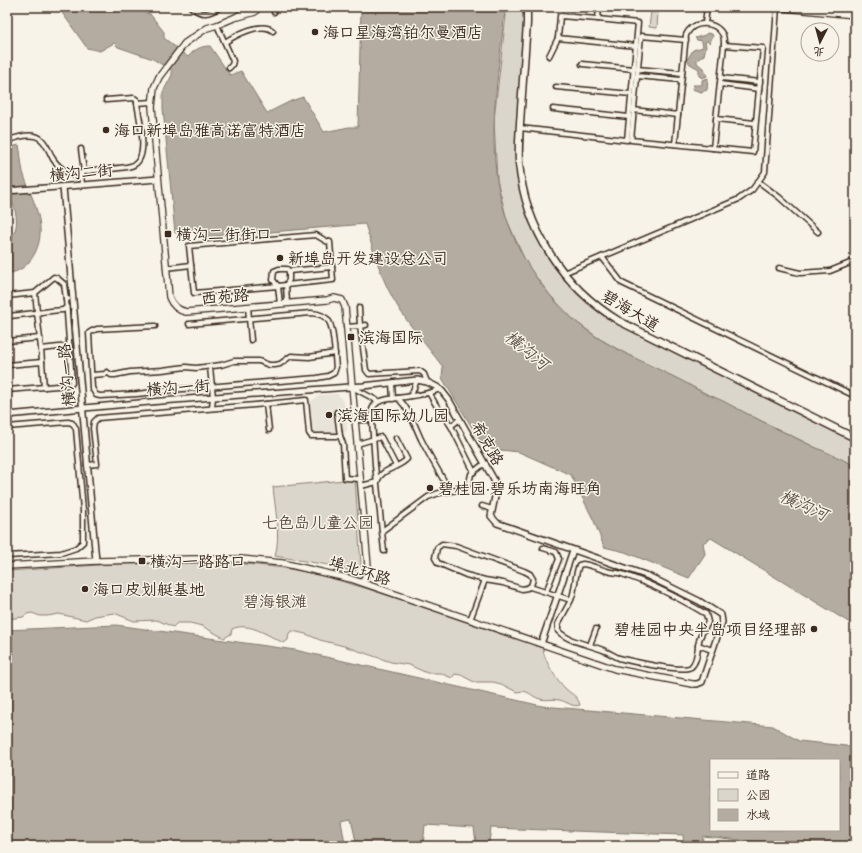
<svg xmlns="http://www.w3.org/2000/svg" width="862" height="853" viewBox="0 0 862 853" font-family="Mynerve,'LXGW WenKai TC',sans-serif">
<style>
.built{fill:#e9e4d9}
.green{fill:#dbd6cb;stroke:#8b8074}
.water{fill:#b4aca0;stroke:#84786c;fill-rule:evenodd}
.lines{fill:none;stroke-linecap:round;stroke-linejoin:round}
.minor-casing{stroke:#3b2a1e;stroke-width:7}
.tertiary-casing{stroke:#3b2a1e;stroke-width:8}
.secondary-casing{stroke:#3b2a1e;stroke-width:8}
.primary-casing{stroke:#3b2a1e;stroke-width:9}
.minor{stroke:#f7f3e8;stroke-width:4}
.tertiary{stroke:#f7f3e8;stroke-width:5}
.secondary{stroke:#f7f3e8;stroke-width:5.5}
.primary{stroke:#f7f3e8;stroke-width:6}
.poi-dot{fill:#3b2a1e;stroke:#f7f3e8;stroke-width:1.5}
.labels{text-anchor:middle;stroke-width:3;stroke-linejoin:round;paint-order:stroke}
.poi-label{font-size:16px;fill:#3b2a1e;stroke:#f7f3e8;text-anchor:start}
.street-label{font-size:16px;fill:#3b2a1e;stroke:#f7f3e8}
.park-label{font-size:16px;fill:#5b4c41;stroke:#f7f3e8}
.water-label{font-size:17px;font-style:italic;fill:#5f5145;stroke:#f7f3e8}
</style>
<rect width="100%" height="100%" fill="#f7f3e8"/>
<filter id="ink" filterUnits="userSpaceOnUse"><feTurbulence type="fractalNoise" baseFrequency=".025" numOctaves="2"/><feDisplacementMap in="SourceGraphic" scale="8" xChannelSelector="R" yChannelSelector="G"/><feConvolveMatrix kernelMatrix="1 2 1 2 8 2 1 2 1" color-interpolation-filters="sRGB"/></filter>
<g filter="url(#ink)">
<!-- built -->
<polygon class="built" points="337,394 342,399 346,408 347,429 346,432 342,433 313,435 310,419 310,402 320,395"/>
<!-- green -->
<g class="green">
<polygon points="507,7 527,7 522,181 536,227 573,284 621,322 855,440 855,467 624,353 597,337 575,321 550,295 527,265 507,220 497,180 494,119"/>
<polygon points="651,12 658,12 657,28 649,27"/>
<polygon points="645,72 676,75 677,77 677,78 645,75 644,74"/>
<polygon points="724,80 755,83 756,85 754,86 723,83"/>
<path d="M 355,479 L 361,566 L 353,573 L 340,567 L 275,556 C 281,536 275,508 273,487 Z"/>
<path d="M 196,563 C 229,563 262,564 295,570 C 320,574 344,582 368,589 C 427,607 485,629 543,648 C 543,659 557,681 566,689 C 572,695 577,695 580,705 C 572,708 567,701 559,700 C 553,698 547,701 540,699 C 530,696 529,689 517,692 L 501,684 L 493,682 L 474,682 L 461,675 L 455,674 L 452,678 L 440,673 L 427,673 L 409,665 L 391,662 L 344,646 L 320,640 L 306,634 L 292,631 L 289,633 L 288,640 L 284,643 C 268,636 249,621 232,629 L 231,634 L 224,638 L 202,626 L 190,623 L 177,623 L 173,627 L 157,620 L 134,621 L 114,613 L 95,616 L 86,620 L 59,614 L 47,616 L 40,616 L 32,613 L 27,614 L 23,617 L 7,619 L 7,571 L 114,564 Z"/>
</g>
<!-- water -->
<g class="water">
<path d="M 58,7 L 127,7 L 150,14 L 164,32 L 164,38 L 188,57 C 194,50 200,46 210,46 L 230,75 L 241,71 L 267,113 L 291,101 L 303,97 L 324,132 L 349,127 L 358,127 L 361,7 L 507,7 L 505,11 C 499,67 489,124 497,180 C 507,243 544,303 598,338 C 627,356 658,368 688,384 C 694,387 699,391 705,394 C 711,396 717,398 723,401 C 749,415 775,428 802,441 C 819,450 838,456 855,466 L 855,626 L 711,538 L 703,543 L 705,554 L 689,578 L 625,552 L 604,547 L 594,521 L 571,475 L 519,452 L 491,449 L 481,442 L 442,378 L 443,367 C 424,342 402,318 388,289 C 378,268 372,246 365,224 L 201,238 L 200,231 L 175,233 L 163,108 L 163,92 L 172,75 L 172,71 L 153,59 L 118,47 L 114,43 L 100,51 L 87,48 Z"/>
<polygon points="707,33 712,34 713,36 710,40 711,42 710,43 707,41 705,42 706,46 704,55 697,60 697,63 703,68 707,76 702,78 701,77 699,76 699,69 690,64 687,60 693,50 703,47 702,41 697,40 695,38 705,35"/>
<polygon points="708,78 707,90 701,92 692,89 693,85 702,85 702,80"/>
<path d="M 19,145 C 21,154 21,164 23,172 C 31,199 49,225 35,253 C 28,266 21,271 7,274 L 7,244 C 25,223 13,208 7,186 C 5,174 7,160 7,148 Z"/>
<path d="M 116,625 L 295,650 L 542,706 L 773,726 L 799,741 L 846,746 L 855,750 L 855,846 L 777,846 L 777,844 L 703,836 L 702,846 L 684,846 L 683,835 L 491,828 L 489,842 L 476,842 L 474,828 L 425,825 L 423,846 L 357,846 L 351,819 L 341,821 L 345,844 L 328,846 L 7,846 L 7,630 ZM 711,760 L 839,760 L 839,830 L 711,830 Z"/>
</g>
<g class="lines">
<defs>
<g id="minor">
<path d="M 191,7 C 202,16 209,14 220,7"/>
<polyline points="273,7 274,12"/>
<polyline points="705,23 707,7"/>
<polyline points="217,25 233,61 232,65 229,68"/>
<polyline points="558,38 636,46"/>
<polyline points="686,40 641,36 631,140 753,152 763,48 724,45"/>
<path d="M 225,42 C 236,35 262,21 273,31"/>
<polyline points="549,56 558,38 560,16 598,19 599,7"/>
<polyline points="582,64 634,69"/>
<polyline points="637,69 682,73"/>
<polyline points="637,76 681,80"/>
<polyline points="721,78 760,82"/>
<polyline points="720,84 759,89"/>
<polyline points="556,87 631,94"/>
<polyline points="106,100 134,98 137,100 137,103"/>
<polyline points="553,109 629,117"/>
<polyline points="633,110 678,115"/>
<polyline points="716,119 755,123"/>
<polyline points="520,128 627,140 638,23 598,19"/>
<path d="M 7,141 C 17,137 34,132 42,140 C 47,145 50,153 53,159 C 59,168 71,176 81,178"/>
<path d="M 675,144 L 686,35 C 693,20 715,20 723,35 C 724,38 724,42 724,45 L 713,148"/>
<polyline points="81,149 84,172"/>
<polyline points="759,182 779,197 818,232"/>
<path d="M 82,185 L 81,173 L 84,172 C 99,168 116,170 131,166 C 151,161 139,118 137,103 L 152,102"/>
<polyline points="602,257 622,283 855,396"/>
<polyline points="166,268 191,265"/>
<polyline points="779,268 800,273 830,271 855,261"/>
<polygon points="279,269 287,269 289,271 289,280 286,285 278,286 273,280 274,271"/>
<polyline points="289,271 332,267"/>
<polyline points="566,272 739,199 752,190 765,172 777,7"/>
<polyline points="35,293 41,349 68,346"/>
<polyline points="7,296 35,293 54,277 57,278 64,284 66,299 68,299"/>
<polyline points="280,304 278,286 194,293 189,246 316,235 326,241 330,242 333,280 286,285 287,303"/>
<polyline points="248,307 251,340"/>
<polyline points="359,308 360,326 366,325"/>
<path d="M 7,316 C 26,315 44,311 63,310 L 66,308"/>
<path d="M 155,326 L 97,329 L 92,331 L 89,333 L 92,388 L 96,395 L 100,396 L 137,394 L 171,390 L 317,378 L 328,376 L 334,373 L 336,367 C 335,360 335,352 334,345 C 332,327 332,314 311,313 L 189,324"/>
<polyline points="346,327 360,326 366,370 369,374 420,371 424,374 427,382"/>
<polyline points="7,341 40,338"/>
<polyline points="41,349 44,387"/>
<polyline points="7,365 42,362"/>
<polyline points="210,367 213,397 212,408"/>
<polyline points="92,375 105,374 107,372 111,375 115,375 130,372 162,370 186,367 196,368 221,365 234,361 259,361 269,365 275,365 280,364 291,356 309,357 335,353"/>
<polyline points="392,383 393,399"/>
<polyline points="352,387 378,401"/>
<polyline points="7,390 70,385 72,383 66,299"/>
<polyline points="429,393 436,405 451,426 474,472"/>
<polyline points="411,396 417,380"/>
<path d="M 398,398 C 410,410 414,424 421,439 C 430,457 440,474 450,491"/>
<polyline points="337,412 340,436"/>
<polyline points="355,420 372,420 375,465 384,551"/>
<path d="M 372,420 C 371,413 371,407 377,403 C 382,399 391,399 398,398 C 412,396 427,395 440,389"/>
<polyline points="451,426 460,419"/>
<polyline points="7,427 68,422 72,423 74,425 76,429 83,510 83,542 76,548 61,553 7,556"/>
<polyline points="269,430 266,404 306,400 309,433 311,436 340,436 343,444 345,478 360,479"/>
<polyline points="357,444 381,437 396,466"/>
<polyline points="87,465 97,464 93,428 94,422 98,418 266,404"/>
<path d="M 361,486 L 377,482 C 381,468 398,469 407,459 L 396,438"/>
<polyline points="482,506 492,509"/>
<polyline points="382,531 428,497 439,493 463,489 469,484 471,474 481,466 486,464"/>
<polyline points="543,548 556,552 559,559 546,592"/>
<path d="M 530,587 L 571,600 L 558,624 L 558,631 C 570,643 590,644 605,651 C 610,653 614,656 619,658 C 630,661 683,673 691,667 C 698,661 697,649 699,641 C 700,634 706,628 708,622 L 706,614 C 679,598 652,584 622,574 C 617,572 612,573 607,571 C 599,569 591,565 583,564 L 579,565 C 574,578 576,588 571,600"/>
<polyline points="470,620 485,580 466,575 438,563 435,558 437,548 442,544 456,546 524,571 530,574 533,579 531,586 527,588 522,589 503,583 485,580"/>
<polyline points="590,645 596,629"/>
<polyline points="698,645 712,650"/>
</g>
<g id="tertiary">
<polyline points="63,187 96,561"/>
<polyline points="7,191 158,179"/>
<polyline points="7,415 161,401 363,386 417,380 427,382 437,387 442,391 449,400 494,480 496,492 491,516 497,523 648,576 699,601 721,615 722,622 702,682 697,684 692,684"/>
<polyline points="541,644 573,550"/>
</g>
<g id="secondary">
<path d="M 244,7 L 242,13 L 236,17 L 217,25 L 207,28 L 185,43 L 159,77 L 154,88 L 152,107 L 169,297 C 172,305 177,310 186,312 L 327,300 L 334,298 L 342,300 L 345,307 L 368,566 L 368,570 L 363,582"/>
<polyline points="774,7 855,15"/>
<polyline points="826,7 855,10"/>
<polyline points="238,17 255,12 258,7"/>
<polyline points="7,566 96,561 194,559 241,559 282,563 351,579 615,669 692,684"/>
</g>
<path id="primary" d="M 527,7 L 527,23 C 525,51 523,80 521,108 C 520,126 518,144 519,163 C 525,229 563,287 619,321 L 855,438"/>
</defs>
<!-- minor casing -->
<use href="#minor" class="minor-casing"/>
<!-- tertiary casing -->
<use href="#tertiary" class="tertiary-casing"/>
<!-- secondary casing -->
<use href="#secondary" class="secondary-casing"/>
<!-- primary casing -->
<use href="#primary" class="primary-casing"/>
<!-- minor -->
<use href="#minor" class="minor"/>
<!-- tertiary -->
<use href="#tertiary" class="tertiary"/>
<!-- secondary -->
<use href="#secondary" class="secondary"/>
<!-- primary -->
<use href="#primary" class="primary"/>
</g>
</g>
<!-- markers -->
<g class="poi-dot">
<circle cx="315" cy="32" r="4"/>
<circle cx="106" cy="130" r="4"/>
<rect x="164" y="230" width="8" height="8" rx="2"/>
<circle cx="280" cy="258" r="4"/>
<rect x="347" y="333" width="8" height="8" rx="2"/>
<circle cx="329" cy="415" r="4"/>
<circle cx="430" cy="488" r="4"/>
<rect x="138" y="557" width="8" height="8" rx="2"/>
<circle cx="85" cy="589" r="4"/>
<circle cx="814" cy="629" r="4"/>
</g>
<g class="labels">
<!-- poi labels -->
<g class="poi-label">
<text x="323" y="38">海口星海湾铂尔曼酒店</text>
<text x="114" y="136">海口新埠岛雅高诺富特酒店</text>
<text x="176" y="240">横沟二街街口</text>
<text x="288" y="264">新埠岛开发建设总公司</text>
<text x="359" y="343">滨海国际</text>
<text x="337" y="421">滨海国际幼儿园</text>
<text x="438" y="494">碧桂园·碧乐坊南海旺角</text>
<text x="150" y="567">横沟一路路口</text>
<text x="93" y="595">海口皮划艇基地</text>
<text x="806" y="635" text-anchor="end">碧桂园中央半岛项目经理部</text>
</g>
<!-- street labels -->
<g class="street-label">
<text transform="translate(81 172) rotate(-5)" y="6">横沟二街</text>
<text transform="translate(225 296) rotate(-5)" y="6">西苑路</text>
<text transform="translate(631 310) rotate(31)" y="6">碧海大道</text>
<text transform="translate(66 375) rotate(-95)" y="6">横沟一路</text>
<text transform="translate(178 387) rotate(-4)" y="6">横沟一街</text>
<text transform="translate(488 443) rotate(60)" y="6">希克路</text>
<text transform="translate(360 570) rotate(17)" y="6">埠北环路</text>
</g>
<!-- park labels -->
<g class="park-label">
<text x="318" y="528">七色岛儿童公园</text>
<text x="275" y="607">碧海银滩</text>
</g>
<!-- water labels -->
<g class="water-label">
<text transform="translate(527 350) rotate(39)" y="6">横沟河</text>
<text transform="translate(804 505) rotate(24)" y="6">横沟河</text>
</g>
</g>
<!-- margin -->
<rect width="862" height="853" fill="none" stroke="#f7f3e8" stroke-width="24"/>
<rect x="12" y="12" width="838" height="829" fill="none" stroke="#3b2a1e" stroke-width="1.5" filter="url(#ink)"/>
<!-- legend -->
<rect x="710" y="759" width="130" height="72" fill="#f7f3e8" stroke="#aca397"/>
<rect x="718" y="772" width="20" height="6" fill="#f7f3e8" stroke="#aca397"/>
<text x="746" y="779" font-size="12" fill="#3b2a1e">道路</text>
<rect x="718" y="789" width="20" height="12" fill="#dbd6cb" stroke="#aca397"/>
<text x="746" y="799" font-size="12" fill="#3b2a1e">公园</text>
<rect x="718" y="809" width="20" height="12" fill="#b4aca0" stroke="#aca397"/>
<text x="746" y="819" font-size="12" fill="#3b2a1e">水域</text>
<!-- north arrow -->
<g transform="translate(820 42) rotate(186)"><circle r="19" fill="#f7f3e8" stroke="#aca397"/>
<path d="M0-3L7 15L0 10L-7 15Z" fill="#3b2a1e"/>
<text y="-6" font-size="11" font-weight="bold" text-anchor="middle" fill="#3b2a1e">北</text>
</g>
</svg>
